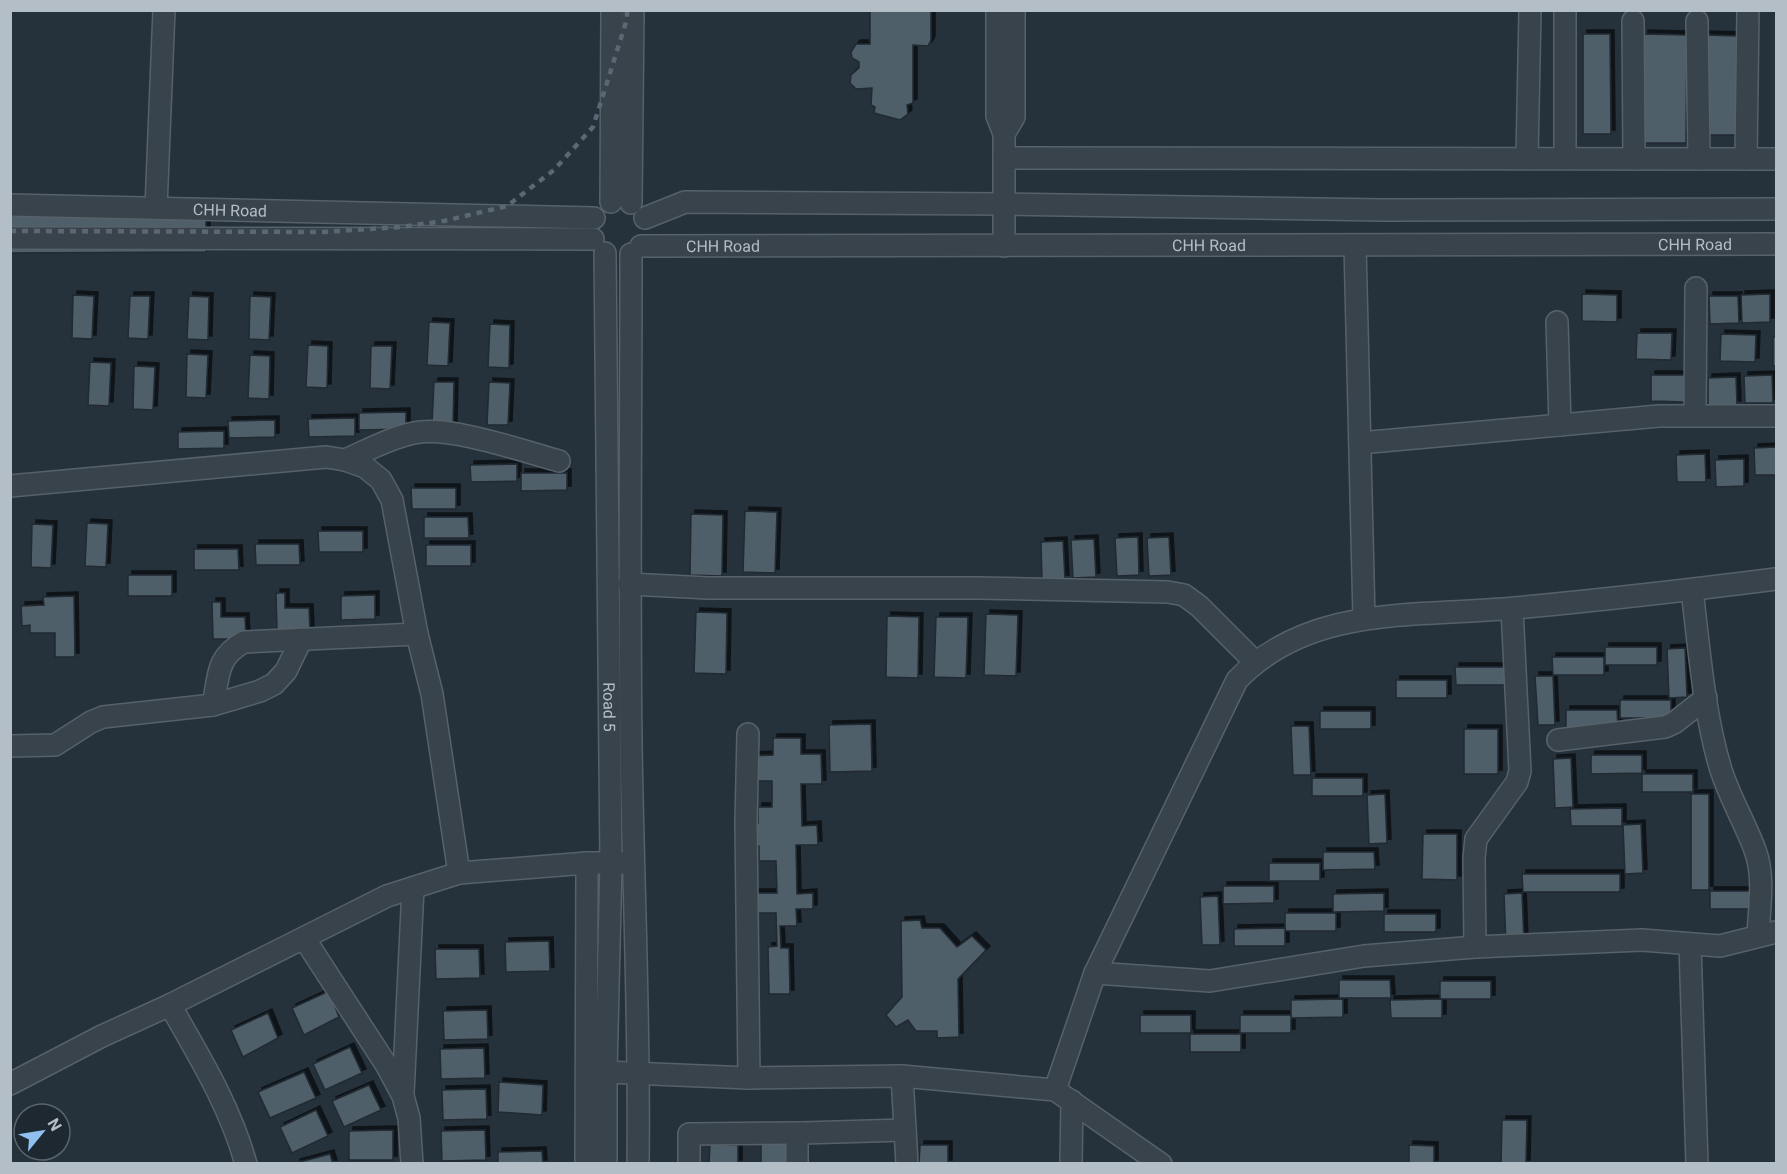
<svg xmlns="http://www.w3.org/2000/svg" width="1787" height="1174" viewBox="0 0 1787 1174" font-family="Roboto,sans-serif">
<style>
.building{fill:#505e69;stroke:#202a32;stroke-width:1.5;filter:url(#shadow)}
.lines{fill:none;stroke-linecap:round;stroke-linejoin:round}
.minor-casing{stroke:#576169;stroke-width:24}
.minor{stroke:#39434c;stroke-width:21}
.rail{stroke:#5b6772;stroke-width:4.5;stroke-dasharray:6 6;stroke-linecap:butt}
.labels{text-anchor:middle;stroke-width:5;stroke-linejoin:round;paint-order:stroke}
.street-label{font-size:16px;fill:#b4bec7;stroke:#1e2830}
</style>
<defs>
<filter id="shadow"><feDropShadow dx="4" dy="-4" stdDeviation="0" flood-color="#0009"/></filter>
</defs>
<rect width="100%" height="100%" fill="#25313b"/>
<!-- building -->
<g class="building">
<polygon points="870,10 931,10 931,40 928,46 913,45 913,103 907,105 908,114 900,120 874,113 875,107 871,105 872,88 856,89 850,83 851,75 859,68 859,62 852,58 851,52 856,44 870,44"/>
<polygon points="1583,34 1610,34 1611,134 1583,134"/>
<polygon points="1644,34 1687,35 1686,143 1643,143"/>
<polygon points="1703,35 1741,36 1741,135 1702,135"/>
<polygon points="206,206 206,252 10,253 10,207"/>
<polygon points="1582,294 1617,295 1617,322 1582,321"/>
<polygon points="1770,294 1770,322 1742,323 1741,295"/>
<polygon points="73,295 94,296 92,339 72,338"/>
<polygon points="130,296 150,296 148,339 128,338"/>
<polygon points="189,296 209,297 208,340 187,339"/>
<polygon points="250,296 271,297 269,340 249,339"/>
<polygon points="1709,296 1738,296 1739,323 1710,324"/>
<polygon points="429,322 450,323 448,366 427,365"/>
<polygon points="490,324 510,325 509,368 488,367"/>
<polygon points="1637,333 1672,333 1671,360 1636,359"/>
<polygon points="1721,334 1756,335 1755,362 1720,361"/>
<rect x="1773" y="337" width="3" height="29"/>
<polygon points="308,345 328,346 327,388 306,387"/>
<polygon points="371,346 392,346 390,389 370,388"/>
<polygon points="187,354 208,355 206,398 186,397"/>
<polygon points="250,355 270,356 269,399 248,398"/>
<polygon points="90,362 111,363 109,406 88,405"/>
<polygon points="134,366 155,367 153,410 133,409"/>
<polygon points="1651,375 1686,375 1686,402 1651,401"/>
<polygon points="1772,375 1773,403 1745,403 1744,376"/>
<polygon points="1736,377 1737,405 1708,405 1708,378"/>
<polygon points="434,382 454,382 453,425 432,424"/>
<polygon points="489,382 510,383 508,425 487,425"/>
<polygon points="406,412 406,429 359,430 359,413"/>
<polygon points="355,418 355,436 309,437 308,419"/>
<polygon points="275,420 275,437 229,438 228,421"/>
<polygon points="224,431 224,448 178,449 178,432"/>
<polygon points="1776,447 1776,475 1755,475 1754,448"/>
<polygon points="1705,454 1706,482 1677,482 1676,455"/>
<polygon points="1744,459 1744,486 1716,487 1715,460"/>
<polygon points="517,464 517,481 471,482 470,465"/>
<polygon points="521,473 567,473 567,490 521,491"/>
<polygon points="411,488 456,488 456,509 412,509"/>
<polygon points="745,511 777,512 775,573 743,572"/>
<polygon points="691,514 723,515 722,576 690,575"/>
<polygon points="424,517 468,517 469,538 424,538"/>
<polygon points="87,523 108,524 106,567 85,566"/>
<polygon points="32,524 53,525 51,568 31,567"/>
<polygon points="318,531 363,531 363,552 319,552"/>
<polygon points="1138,537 1139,575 1117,576 1115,538"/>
<polygon points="1169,537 1171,575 1149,576 1147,538"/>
<polygon points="1094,539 1096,577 1073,578 1071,540"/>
<polygon points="1063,541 1065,579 1042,580 1041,542"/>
<polygon points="255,544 299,544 300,565 256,565"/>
<rect x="426" y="545" width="45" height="21"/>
<polygon points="194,549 238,549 239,570 194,570"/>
<rect x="128" y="575" width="44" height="21"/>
<polygon points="276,593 285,593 285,608 309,608 310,630 277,631"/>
<polygon points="375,595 375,619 341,620 341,596"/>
<polygon points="74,596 75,657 55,657 55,633 30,633 30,625 22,626 21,606 44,605 43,597"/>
<polygon points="212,602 221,602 221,617 245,617 246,639 213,639"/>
<polygon points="696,612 727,613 726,674 694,673"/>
<polygon points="986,614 1018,615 1016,676 984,675"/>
<polygon points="887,616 919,617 918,678 886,677"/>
<polygon points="936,617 968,617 966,678 934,677"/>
<rect x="1605" y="647" width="52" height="18"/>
<polygon points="1685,648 1687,697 1669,698 1667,649"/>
<polygon points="1552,657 1604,657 1604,675 1553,675"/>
<polygon points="1455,667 1507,667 1507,685 1456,685"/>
<polygon points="1535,676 1553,676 1555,725 1538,725"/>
<rect x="1396" y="680" width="51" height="18"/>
<rect x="1620" y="700" width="51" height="18"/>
<polygon points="1566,710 1617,710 1618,728 1566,728"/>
<rect x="1320" y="711" width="51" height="18"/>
<polygon points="871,724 872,771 830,772 829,725"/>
<polygon points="1291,726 1309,726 1311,775 1293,775"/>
<rect x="1464" y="729" width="34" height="45"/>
<polygon points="773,738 801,738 801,754 821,754 822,784 801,784 802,826 817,825 818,845 796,845 797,894 813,893 813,909 796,909 797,926 780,926 781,948 789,948 790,994 769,994 768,947 777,946 776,913 755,913 754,893 777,893 776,861 759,861 759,846 746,847 746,823 758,823 758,807 772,807 772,781 749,781 749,756 773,755"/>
<polygon points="1591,755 1642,755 1642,773 1591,774"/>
<polygon points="1571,758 1573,807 1555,808 1553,759"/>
<rect x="1642" y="774" width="51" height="18"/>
<rect x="1312" y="778" width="51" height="18"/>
<polygon points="1385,794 1387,843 1369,844 1367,795"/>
<rect x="1691" y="794" width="18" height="96"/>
<polygon points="1622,808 1622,826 1571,826 1570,809"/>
<polygon points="1641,824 1643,873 1625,874 1623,825"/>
<polygon points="1423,834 1457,834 1457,880 1422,879"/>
<polygon points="1323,852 1374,852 1375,869 1323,870"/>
<rect x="1269" y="863" width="51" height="18"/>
<polygon points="1522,874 1620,874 1620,892 1523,892"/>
<polygon points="1223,886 1274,886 1274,903 1223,904"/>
<rect x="1710" y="891" width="51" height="18"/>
<polygon points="1384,893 1384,911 1333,912 1333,894"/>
<polygon points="1522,893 1524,942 1506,943 1504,894"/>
<polygon points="1218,896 1220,945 1202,945 1200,897"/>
<rect x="1285" y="913" width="51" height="18"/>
<rect x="1384" y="914" width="52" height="18"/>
<polygon points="920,920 922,928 940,928 957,947 972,936 986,950 958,979 959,1037 937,1038 937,1031 916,1031 908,1020 896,1027 886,1015 902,997 901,921"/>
<polygon points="1285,928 1285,946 1234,946 1234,929"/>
<polygon points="549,941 550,971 506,972 505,942"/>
<polygon points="435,949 479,949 480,978 436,979"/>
<polygon points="1339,980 1390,980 1391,998 1339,998"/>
<rect x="1440" y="981" width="51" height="18"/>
<polygon points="329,991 339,1017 304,1035 292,1008"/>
<polygon points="1343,999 1343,1017 1291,1018 1291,1000"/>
<polygon points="1442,999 1442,1018 1391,1018 1390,1000"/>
<polygon points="487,1010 488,1039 444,1040 443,1011"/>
<polygon points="268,1013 278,1038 243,1057 231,1030"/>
<rect x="1140" y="1015" width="51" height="18"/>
<rect x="1240" y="1015" width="51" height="18"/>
<rect x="1190" y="1034" width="51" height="18"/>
<polygon points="350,1047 362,1073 325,1090 313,1064"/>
<polygon points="484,1048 485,1078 441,1079 440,1049"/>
<polygon points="304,1072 316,1098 270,1118 258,1092"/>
<polygon points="499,1082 543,1085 542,1115 498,1112"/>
<polygon points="369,1085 381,1110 344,1127 332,1101"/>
<polygon points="486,1089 487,1119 443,1120 442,1090"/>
<polygon points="316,1110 328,1136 292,1153 280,1127"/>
<polygon points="1502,1120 1527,1120 1526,1164 1501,1164"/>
<polygon points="393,1130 393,1160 349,1160 349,1131"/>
<polygon points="485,1130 486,1160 442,1161 441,1131"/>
<polygon points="710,1144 738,1145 738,1164 709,1164"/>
<rect x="761" y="1144" width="28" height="20"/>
<polygon points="920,1145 948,1145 948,1164 919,1164"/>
<polygon points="1409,1145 1434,1146 1434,1164 1409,1164"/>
<polygon points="542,1151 543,1164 498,1164 498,1152"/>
<polygon points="330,1154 333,1164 296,1164 296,1163"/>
</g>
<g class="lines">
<defs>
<g id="minor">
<polyline points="997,10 997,116 1004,134 1004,246"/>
<polyline points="1633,21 1634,159"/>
<polyline points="1697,21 1699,159"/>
<polyline points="1004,134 1014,117 1014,10"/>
<polyline points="1004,158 1776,159"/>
<polyline points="1527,158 1530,10"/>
<polyline points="1565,158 1565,10"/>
<polyline points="1746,159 1748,10"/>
<polyline points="611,202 612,10"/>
<polyline points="631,203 633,10"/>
<path id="s1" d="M 10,205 L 594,218"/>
<polyline points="156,208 164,10"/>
<polyline points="645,218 685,202 1004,204 1381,210 1776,209"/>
<polyline points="10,238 593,239"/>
<polyline points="1355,245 1364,618"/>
<path id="s2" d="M 641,246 L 1776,244"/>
<path id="s3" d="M 605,253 L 611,863 L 606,1072 L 606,1164"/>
<path d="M 631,254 C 631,417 629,580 631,743 C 633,883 640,1023 638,1164"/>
<polyline points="1557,322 1560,425"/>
<polyline points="1695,415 1696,288"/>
<polyline points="1360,443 1659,416 1776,416"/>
<path d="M 345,460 C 366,451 392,437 414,433 C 450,425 522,451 559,461"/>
<polyline points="10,486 326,457 345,460 365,467 381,480 392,500 417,634 432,694 459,873"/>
<polyline points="629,584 708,588 978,588 1168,592 1184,595 1199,606 1255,662"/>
<path d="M 1692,590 C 1699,647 1704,715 1721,770 C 1730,798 1745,823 1755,850 C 1765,876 1759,909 1758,936"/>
<path d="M 213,705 C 219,676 216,657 244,642 L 417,634"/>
<polyline points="748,734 746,823 749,1078"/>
<polyline points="1558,740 1665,727 1674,723 1706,698"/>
<polyline points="10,746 55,745 91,722 103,717 213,705 260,691 274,684 286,671 301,640"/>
<polyline points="304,938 387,1066 403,1096 409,1118 412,1164"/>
<polyline points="1690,945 1697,1164"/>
<polyline points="1475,947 1474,858 1476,839 1517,782 1520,771 1512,609"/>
<polyline points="1095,973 1210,981 1364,956 1475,947 1642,940 1720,946 1776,932"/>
<path d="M 170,1005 C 199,1056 230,1106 246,1164"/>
<polyline points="606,1072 749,1078 902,1076 1055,1090 1161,1164"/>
<polyline points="902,1076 907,1164"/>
<polyline points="10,1084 102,1036 170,1005 387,896 459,873 587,863 625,863"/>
<path d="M 1055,1090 L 1095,973 L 1237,680 C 1310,604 1419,617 1515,608 C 1602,600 1689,590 1776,579"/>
<polyline points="403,1094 413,888"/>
<polyline points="586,1164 587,863"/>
<polyline points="689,1164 689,1134 802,1133"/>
<polyline points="797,1164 797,1139 802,1133 905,1130"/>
<polyline points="1071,1164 1072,1101"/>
</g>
</defs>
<!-- minor casing -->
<use href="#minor" class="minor-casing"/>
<!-- minor -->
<use href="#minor" class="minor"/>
<!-- rail -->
<polyline class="rail" points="10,231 323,232 400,227 444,221 507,206 554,170 593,127 627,19 627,10"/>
</g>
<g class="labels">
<!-- street labels -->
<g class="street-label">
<text dy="6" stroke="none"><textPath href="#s1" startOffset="220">CHH Road</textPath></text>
<text dy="6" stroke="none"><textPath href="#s2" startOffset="1054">CHH Road</textPath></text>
<text dy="6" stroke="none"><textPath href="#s2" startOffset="568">CHH Road</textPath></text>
<text dy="6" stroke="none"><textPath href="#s2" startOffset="82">CHH Road</textPath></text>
<text dy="6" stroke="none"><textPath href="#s3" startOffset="454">Road 5</textPath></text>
</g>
</g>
<!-- border -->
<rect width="1787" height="1174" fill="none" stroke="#b4bec7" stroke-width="24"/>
<!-- north arrow -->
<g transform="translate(42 1132) rotate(60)"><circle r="28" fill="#1e2830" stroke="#5a646c" stroke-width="1.5"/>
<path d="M0-4.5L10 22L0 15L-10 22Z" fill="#90c0f0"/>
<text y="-9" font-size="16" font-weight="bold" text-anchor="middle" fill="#b4bec7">N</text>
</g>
</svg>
